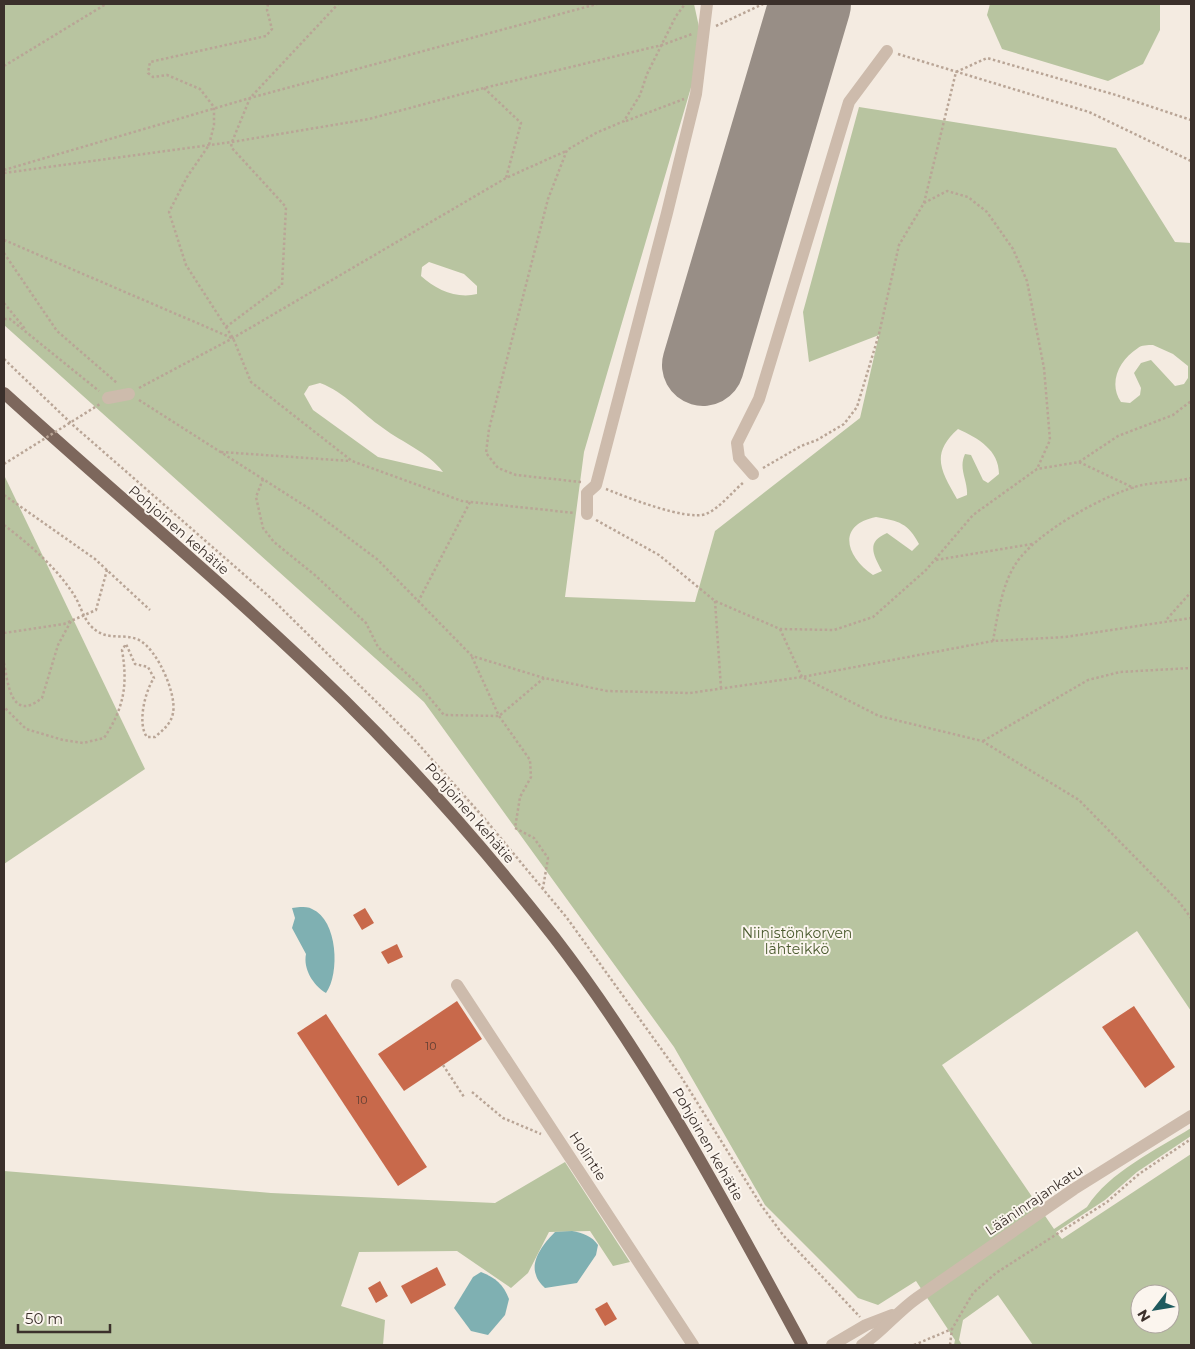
<svg xmlns="http://www.w3.org/2000/svg" width="1195" height="1349" viewBox="0 0 1195 1349" font-family="Montserrat,sans-serif">
<style>
.green{fill:#b8c4a0;fill-rule:evenodd}
.water{fill:#7fb0b2}
.lines{fill:none;stroke-linecap:round;stroke-linejoin:round}
.runway{stroke:#988e86;stroke-width:82}
.building{fill:#c8694b}
.path{stroke:#b9a596;stroke-width:2.5;stroke-dasharray:2.5 2.5;stroke-linecap:butt}
.minor{stroke:#cdbbac;stroke-width:12}
.major{stroke:#7d675c;stroke-width:12}
.path-bridge{stroke:#b9a596;stroke-width:2.5;stroke-dasharray:2.5 2.5;stroke-linecap:butt}
.labels{text-anchor:middle;stroke-width:4;stroke-linejoin:round;paint-order:stroke}
.number-label{font-size:11px;fill:#5e3e33}
.street-label{font-size:14px;fill:#3b302b;stroke:#fbf5ee}
.park-label{font-size:14px;fill:#4a5a2e;stroke:#fbf5ee}
</style>
<rect width="100%" height="100%" fill="#f4ebe1"/>
<!-- green -->
<g class="green">
<path d="M 4,4 L 694,4 L 701,36 L 692,84 L 584,452 L 565,597 L 695,602 L 715,531 L 860,418 L 879,335 L 809,362 L 803,312 L 859,107 L 1116,148 L 1175,242 L 1191,243 L 1191,1011 L 1137,931 L 942,1065 L 1054,1229 L 1087,1207 C 1109,1172 1156,1150 1191,1128 L 1191,1136 L 1137,1172 L 1105,1200 L 1056,1232 L 1062,1239 L 1191,1154 L 1191,1345 L 1033,1345 L 998,1295 L 963,1320 L 959,1340 L 962,1345 L 954,1345 L 955,1340 L 916,1281 L 878,1305 L 858,1298 L 765,1205 L 674,1047 L 424,702 L 4,325 ZM 429,262 L 464,274 L 477,286 L 477,294 C 457,299 436,290 421,276 L 422,267 ZM 1153,345 L 1173,354 L 1188,366 L 1188,378 L 1184,384 L 1175,386 L 1151,360 L 1141,363 L 1134,373 L 1141,388 L 1140,395 L 1130,403 L 1121,402 C 1108,383 1119,360 1138,348 C 1141,345 1148,345 1153,345 ZM 320,383 C 345,392 361,413 383,428 C 403,443 428,452 443,472 L 378,457 L 313,410 L 304,394 L 309,386 ZM 958,429 C 978,438 999,450 999,474 L 988,483 L 983,480 L 971,455 L 965,454 C 958,469 968,480 967,495 L 957,499 C 941,471 930,454 958,429 ZM 876,517 C 899,521 908,523 919,544 L 912,551 L 887,533 C 866,542 873,554 882,571 L 873,575 C 846,557 836,525 876,517 ZM 1140,1294 L 1170,1294 L 1170,1324 L 1140,1324 Z"/>
<polygon points="990,4 1160,4 1160,30 1143,64 1108,81 1002,49 987,15"/>
<polygon points="4,475 145,769 4,864"/>
<polygon points="565,1162 630,1262 613,1266 590,1231 549,1232 528,1273 511,1288 457,1251 359,1252 341,1306 385,1320 383,1345 4,1345 4,1171 271,1193 495,1203"/>
</g>
<!-- water -->
<g class="water">
<path d="M 300,907 C 304,907 309,907 312,909 C 338,920 340,974 326,993 C 313,985 303,969 306,954 L 292,928 L 295,918 L 292,908 Z"/>
<path d="M 572,1231 C 583,1233 592,1236 598,1245 L 596,1255 L 577,1283 L 545,1288 C 542,1285 537,1280 536,1275 C 530,1260 545,1242 555,1232 Z"/>
<path d="M 481,1272 C 496,1278 503,1284 509,1299 L 505,1315 L 488,1335 L 471,1331 L 454,1308 L 473,1277 Z"/>
</g>
<g class="lines">
<!-- runway -->
<polyline class="runway" points="703,365 810,4"/>
</g>
<!-- building -->
<g class="building">
<polygon points="365,908 374,923 362,930 353,915"/>
<polygon points="397,944 403,957 388,964 381,952"/>
<polygon points="457,1001 482,1039 404,1091 378,1054"/>
<polygon points="1134,1006 1175,1067 1145,1088 1102,1027"/>
<polygon points="326,1014 427,1167 398,1186 297,1033"/>
<polygon points="437,1267 446,1285 411,1304 401,1286"/>
<polygon points="380,1281 388,1296 376,1303 368,1288"/>
<polygon points="607,1302 617,1319 605,1326 595,1309"/>
</g>
<g class="lines">
<!-- path -->
<g class="path">
<polyline points="268,4 267,10 272,29 266,36 150,62 148,73 153,77 167,75 200,89 214,107 214,125 209,145 187,177 169,212 186,265 233,338 251,382 352,461 462,501 575,513"/>
<polyline points="716,26 763,4"/>
<polyline points="898,54 1089,112 1191,161"/>
<polyline points="4,66 106,4"/>
<polyline points="484,88 521,123 506,178"/>
<polyline points="626,121 684,99"/>
<polyline points="4,170 250,98 597,4"/>
<polyline points="4,173 232,142 369,119 484,88 662,45 692,34"/>
<polyline points="924,203 956,72 987,58 1116,95 1191,120"/>
<polyline points="4,240 232,338"/>
<polyline points="4,253 57,331 117,383"/>
<polyline points="4,303 26,330"/>
<polyline points="4,319 10,319 99,391"/>
<polyline points="226,327 282,285 286,207 231,147 232,142 250,98 338,4"/>
<polyline points="4,359 74,426 272,599 413,738 484,818 567,918 680,1075 761,1205 783,1235 860,1317"/>
<polyline points="139,388 233,338 506,178 566,151"/>
<polyline points="139,400 313,511 378,560 472,656 544,678 607,691 690,693 802,677 993,641 1065,637 1191,618"/>
<polyline points="221,452 350,461"/>
<polyline points="1079,462 1134,488"/>
<polyline points="763,468 801,446 817,440 844,424 857,407 879,334 899,245 924,203 947,191 968,197 987,212 1013,249 1027,281 1044,368 1050,440 1037,469"/>
<polyline points="263,479 256,497 263,528 274,542 316,576 366,623 378,647 419,685 444,715 499,716 544,678"/>
<polyline points="581,482 516,475 498,468 486,453 489,429 548,199 567,150 596,133 624,121 640,95 647,74 676,16 685,4"/>
<path d="M 606,489 C 626,497 686,521 706,514 C 720,508 733,491 744,482"/>
<polyline points="4,495 95,559 150,610"/>
<polyline points="596,520 659,555 715,601 780,629 834,630 873,617 926,570 973,515 1037,469 1079,462 1118,436 1173,415 1191,401"/>
<path d="M 4,525 C 29,544 57,568 74,595 C 80,604 83,617 90,625 C 106,643 122,632 139,640 C 157,649 177,694 173,713 C 171,724 163,730 155,737 L 147,737 C 137,724 145,691 154,678 L 148,667 L 135,664 L 126,644 L 122,650 C 128,685 124,708 104,738 L 83,743 L 63,740 L 26,729 L 4,707"/>
<polyline points="936,560 1032,544"/>
<polyline points="715,601 721,688"/>
<polyline points="418,602 470,502"/>
<polyline points="1167,619 1191,592"/>
<polyline points="780,629 802,677 879,716 982,741 1079,800 1179,902 1191,918"/>
<polyline points="4,633 64,624 96,610 107,570"/>
<path d="M 993,641 C 997,618 1002,585 1015,565 C 1034,533 1107,493 1142,485 C 1158,482 1175,482 1191,478"/>
<polyline points="472,657 499,716 530,760 531,777 520,797 515,828 534,838 548,858 543,888"/>
<path d="M 4,663 C 8,683 11,723 42,698 L 58,645 L 71,621"/>
<polyline points="983,741 1088,680 1120,672 1191,668"/>
<polyline points="443,1065 464,1097"/>
<polyline points="472,1092 503,1118 541,1134"/>
<polyline points="914,1345 952,1329 973,1293 996,1273 1107,1202 1139,1174 1191,1139"/>
<polyline points="950,1345 952,1329"/>
</g>
<!-- minor -->
<g class="minor">
<polyline points="108,398 129,394"/>
<polyline points="753,474 739,458 737,443 759,399 849,102 887,51"/>
<polyline points="587,514 587,493 596,485 667,213 696,94 707,4"/>
<polyline points="457,985 693,1345"/>
<polyline points="832,1345 866,1325 892,1315"/>
<path d="M 862,1345 C 882,1332 897,1312 917,1298 L 1074,1189 L 1191,1116"/>
</g>
<!-- major -->
<path class="major" d="M 4,393 C 117,496 236,594 345,701 C 420,775 489,854 554,937 C 652,1064 726,1205 802,1345"/>
<!-- path-bridge -->
<polyline class="path-bridge" points="4,464 100,404"/>
</g>
<g class="labels">
<!-- number labels -->
<g class="number-label">
<text x="431" y="1050">10</text>
<text x="362" y="1104">10</text>
</g>
<!-- street labels -->
<g class="street-label">
<text transform="translate(179 530) rotate(41)" y="5">Pohjoinen kehätie</text>
<text transform="translate(470 813) rotate(49)" y="5">Pohjoinen kehätie</text>
<text transform="translate(708 1144) rotate(60)" y="5">Pohjoinen kehätie</text>
<text transform="translate(588 1156) rotate(57)" y="5">Holintie</text>
<text transform="translate(1034 1200) rotate(-34)" y="5">Lääninrajankatu</text>
</g>
<!-- park labels -->
<g class="park-label">
<text x="797" y="938">Niinistönkorven<tspan x="797" dy="16">lähteikkö</tspan></text>
</g>
</g>
<!-- border -->
<rect width="1195" height="1349" fill="none" stroke="#3b302b" stroke-width="10"/>
<!-- north arrow -->
<g transform="translate(1155 1309) rotate(239)"><circle r="24" fill="#fbf5ee" stroke="#aea6a0"/>
<path d="M0-4L9 19L0 12L-9 19Z" fill="#1f5a5e"/>
<text y="-8" font-size="14" font-weight="bold" text-anchor="middle" fill="#3b302b">N</text>
</g>
<!-- scale -->
<path d="M18 1324v8h92v-8" fill="none" stroke="#3b302b" stroke-width="2.5"/>
<text x="25" y="1324" font-size="15" fill="#3b302b" stroke="#fbf5ee" stroke-width="4" paint-order="stroke">50 m</text>
</svg>
